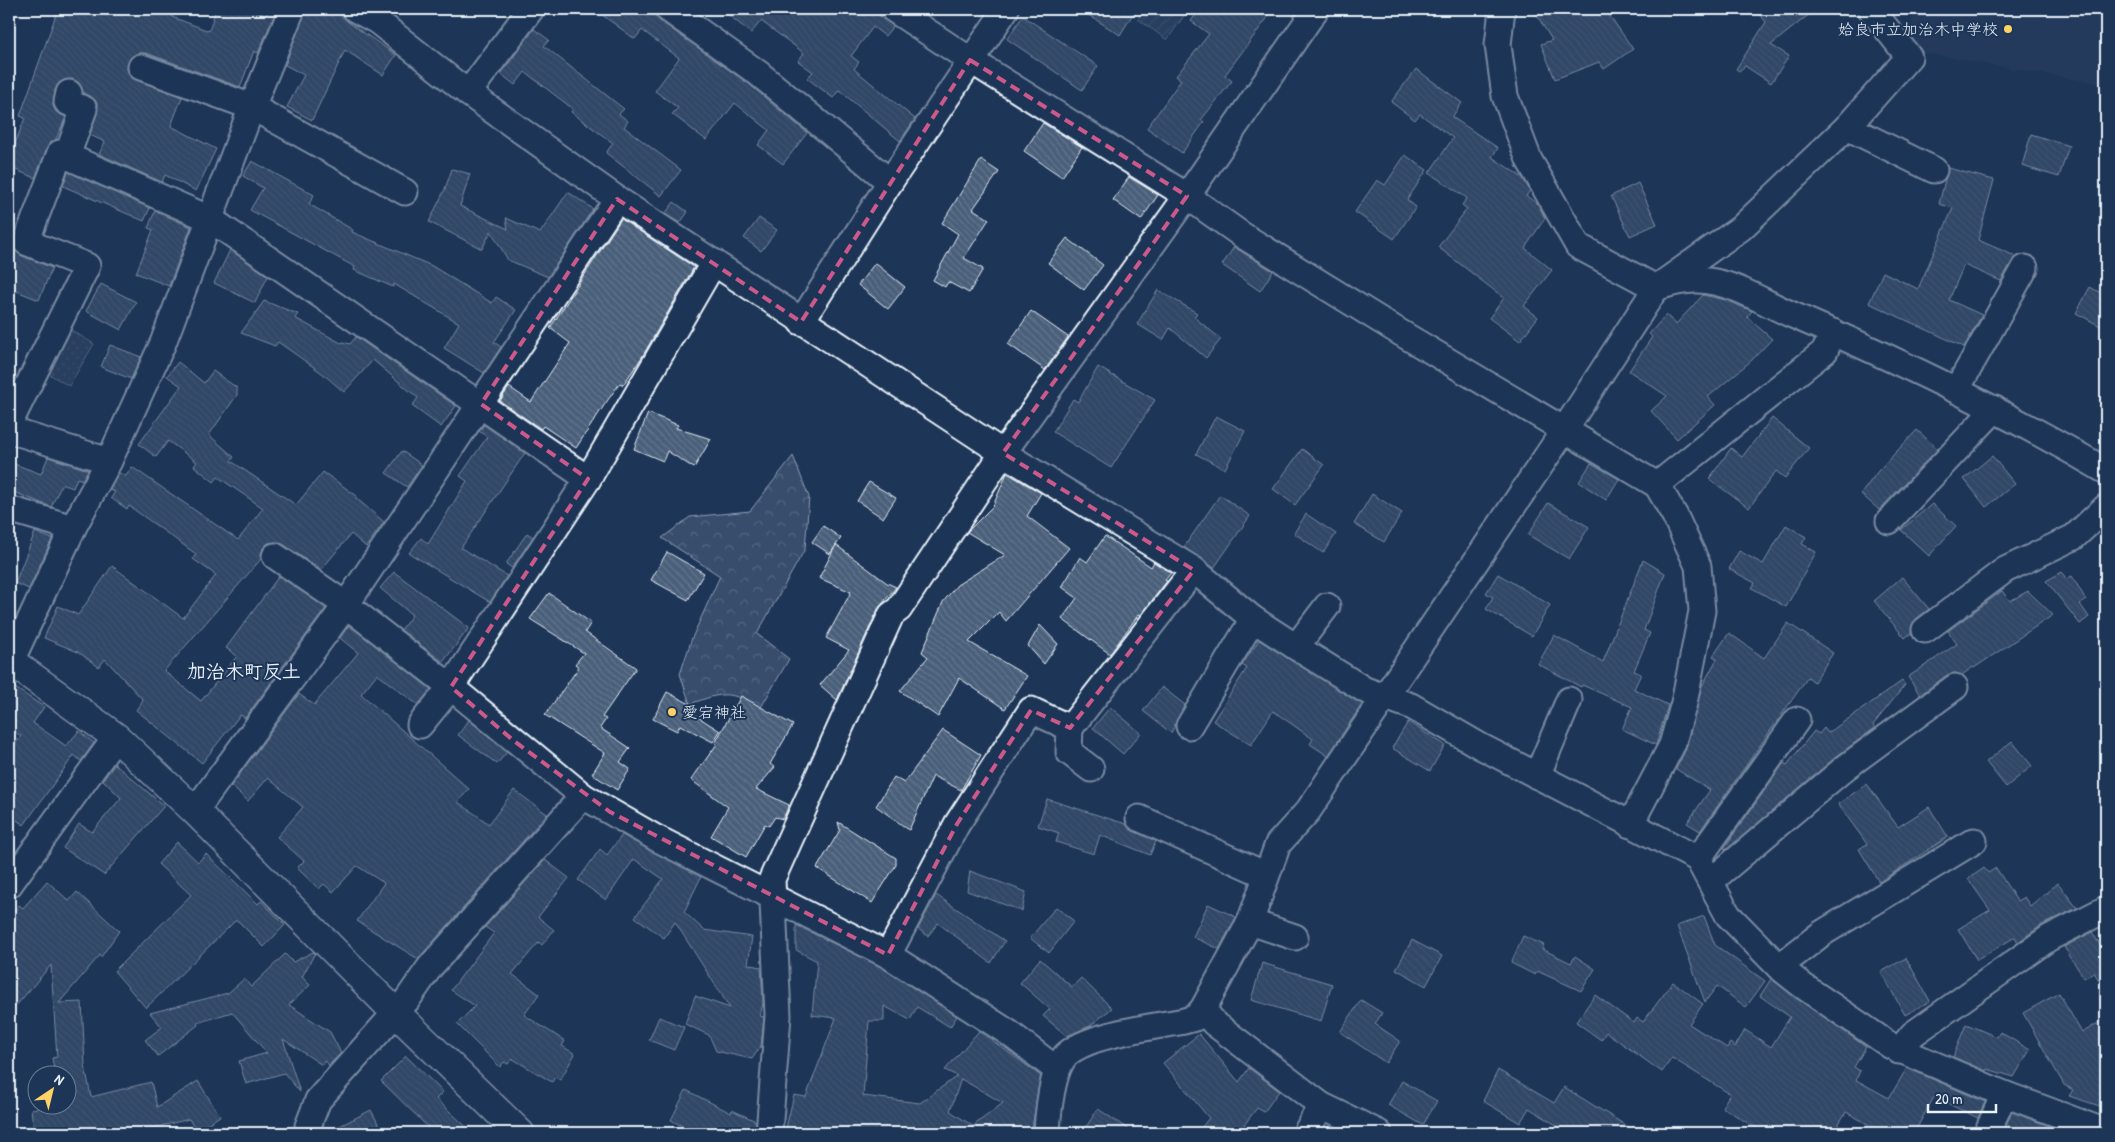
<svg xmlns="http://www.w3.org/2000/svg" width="2115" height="1142" viewBox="0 0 2115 1142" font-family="'Patrick Hand','Klee One',sans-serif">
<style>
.built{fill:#2a4162}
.forest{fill:url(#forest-crowns);stroke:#909fb2}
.park{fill:url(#park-dots);stroke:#909fb2}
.garden{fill:url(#garden-furrows);stroke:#909fb2}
.building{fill:url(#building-back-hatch);stroke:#e8f1f8;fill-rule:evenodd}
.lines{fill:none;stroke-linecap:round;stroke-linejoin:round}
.minor-casing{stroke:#e8f1f8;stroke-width:29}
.tertiary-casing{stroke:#e8f1f8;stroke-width:31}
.minor{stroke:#1d3557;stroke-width:25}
.tertiary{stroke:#1d3557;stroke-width:28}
.marked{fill:none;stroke:#cd598a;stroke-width:4;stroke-dasharray:10 6;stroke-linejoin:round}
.poi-dot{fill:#ffd166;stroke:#1d3557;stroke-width:2}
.labels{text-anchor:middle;stroke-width:4;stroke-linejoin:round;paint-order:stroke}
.poi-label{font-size:16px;fill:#e8f1f8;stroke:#1d3557;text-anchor:end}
.quarter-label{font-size:19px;font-weight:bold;fill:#e8f1f8;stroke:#1d3557}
</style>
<defs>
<pattern id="forest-crowns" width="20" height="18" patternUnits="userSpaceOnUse" patternTransform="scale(1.25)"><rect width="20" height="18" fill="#374d6c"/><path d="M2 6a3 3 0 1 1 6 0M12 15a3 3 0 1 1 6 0" fill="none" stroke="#546782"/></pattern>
<pattern id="park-dots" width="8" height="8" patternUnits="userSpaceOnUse" patternTransform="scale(1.25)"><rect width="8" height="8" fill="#374d6c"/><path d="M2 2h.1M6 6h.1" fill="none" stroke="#546782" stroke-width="1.8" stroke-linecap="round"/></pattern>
<pattern id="garden-furrows" width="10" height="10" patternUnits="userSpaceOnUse" patternTransform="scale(1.25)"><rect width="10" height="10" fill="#374d6c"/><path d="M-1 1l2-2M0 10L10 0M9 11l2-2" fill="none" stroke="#546782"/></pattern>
<pattern id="building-back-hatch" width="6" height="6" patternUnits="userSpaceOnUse" patternTransform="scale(1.25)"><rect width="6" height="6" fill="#495e7a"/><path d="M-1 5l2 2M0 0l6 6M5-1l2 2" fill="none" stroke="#63768e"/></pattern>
</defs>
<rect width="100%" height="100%" fill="#1d3557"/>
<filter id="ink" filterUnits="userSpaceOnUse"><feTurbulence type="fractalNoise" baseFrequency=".02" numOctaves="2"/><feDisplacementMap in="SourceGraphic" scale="10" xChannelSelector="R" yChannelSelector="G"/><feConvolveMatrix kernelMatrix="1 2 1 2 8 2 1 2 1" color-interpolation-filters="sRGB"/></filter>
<g filter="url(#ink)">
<!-- built -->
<polygon class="built" points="1914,9 2106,9 2106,85 1905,50"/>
<!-- forest -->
<path class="forest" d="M 793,456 L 809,497 L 805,549 L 757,634 L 789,659 L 760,709 C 731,690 723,692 690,704 L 680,674 L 692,638 L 720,576 L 662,538 L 690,517 L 750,511 Z"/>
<!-- park -->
<polygon class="park" points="68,328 94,344 69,386 44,371"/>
<!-- garden -->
<polygon class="garden" points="1144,9 1189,9 1167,40 1138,19"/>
<!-- building -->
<g class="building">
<polygon points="58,9 159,9 173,14 172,17 209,31 216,9 246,9 266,15 268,9 277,9 258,53 254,51 240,87 146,53 138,53 128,62 127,70 136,80 182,97 171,126 216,149 196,191 165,175 162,182 99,154 105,142 90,135 98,106 95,100 83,93 79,83 72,79 59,83 55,90 53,106 56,112 66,117 56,139 47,148 35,178 9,167 9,159 25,118 20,116"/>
<polygon points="306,9 334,9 348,22 396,55 383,75 345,50 312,120 287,107 304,75 285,65"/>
<polygon points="594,9 654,9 660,21 749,84 807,133 783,164 758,145 769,130 735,103 706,140 672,114 678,108 655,91 679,58 642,30 635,39"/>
<polygon points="721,9 879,9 880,16 893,26 885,36 873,27 851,56 859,62 854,69 915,119 900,141 839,90 833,98 807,78 813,72 798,61 804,53 761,21 751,33"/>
<polygon points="1079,9 1136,9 1120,35"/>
<polygon points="1200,9 1274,9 1225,75 1232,81 1201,120 1204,122 1182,153 1147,128 1181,80 1176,76 1209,34 1191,21"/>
<polygon points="1533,9 1605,9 1633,49 1604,69 1599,62 1555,79 1541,44 1552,40"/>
<polygon points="1755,9 1816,9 1771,45 1789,56 1771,83 1745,66 1739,71 1736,69 1766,22"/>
<polygon points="1023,16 1098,66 1082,90 1007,39"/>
<polygon points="534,29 549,40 544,46 624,109 619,114 628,121 624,127 681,170 661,196 606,153 613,143 571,112 573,109 525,72 515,85 501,74"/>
<polygon points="1416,69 1462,103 1452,117 1498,148 1492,157 1523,178 1530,191 1526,196 1538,204 1545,218 1525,248 1552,270 1524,306 1538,317 1520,341 1489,318 1504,298 1438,247 1467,209 1462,205 1467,198 1429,173 1453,138 1420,114 1415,120 1391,102"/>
<polygon points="1043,123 1082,147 1062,177 1024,151"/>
<polygon points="2031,134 2069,146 2059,177 2022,166"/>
<polygon points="1405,155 1427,170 1407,200 1416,207 1394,239 1355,212 1377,180 1385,185"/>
<polygon points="981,160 999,172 973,209 989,219 964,258 983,269 969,293 948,282 945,287 933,280 958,234 942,223"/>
<polygon points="252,161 314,195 309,204 353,230 352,232 432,266 492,303 496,297 516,310 494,342 501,347 484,373 444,348 459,323 394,284 393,287 354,270 355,267 250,210 263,188 243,176"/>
<polygon points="1948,168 1994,180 1978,240 2015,256 2001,281 1964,265 1949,300 1982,315 1964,347 1869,303 1883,272 1918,289 1953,208 1939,204"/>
<polygon points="452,169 470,174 460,206 508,229 506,218 540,233 568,192 593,209 548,277 508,260 491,231 482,249 429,222 445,189"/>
<polygon points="68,172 150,208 144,221 63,186"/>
<polygon points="1129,177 1158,195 1141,220 1113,200"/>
<polygon points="1638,183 1657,224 1630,236 1611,196"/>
<polygon points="674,202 688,212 680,223 665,214"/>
<polygon points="155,211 191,227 169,286 136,273 153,230 148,228"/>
<polygon points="759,218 777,230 761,251 744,238"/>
<polygon points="621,219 694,267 642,357 623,385 620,383 605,404 576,448 543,426 541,429 500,401 509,387 531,402 570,343 550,328"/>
<polygon points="1067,238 1103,265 1084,290 1048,263"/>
<polygon points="9,241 20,255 52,268 39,300 9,288"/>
<polygon points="1234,247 1273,271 1260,291 1222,265"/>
<polygon points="230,250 268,276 255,303 214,283"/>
<polygon points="875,263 905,287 888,309 858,285"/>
<polygon points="101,284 136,302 121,330 86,311"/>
<polygon points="2090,287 2106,296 2106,329 2076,313"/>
<polygon points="1158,290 1197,313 1194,317 1221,339 1206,358 1170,328 1163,340 1137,324"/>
<polygon points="1703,295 1726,300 1752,311 1747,317 1772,339 1752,360 1708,397 1715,405 1677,439 1651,411 1667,396 1629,371 1652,337 1649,334 1666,315 1676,324"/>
<polygon points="264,301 298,314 295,318 341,343 343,342 350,344 356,337 456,406 441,427 412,406 418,398 373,360 344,392 322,373 278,342 275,346 241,333"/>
<polygon points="1031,311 1068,337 1045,370 1008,344"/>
<polygon points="110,345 141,357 131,379 101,367"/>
<polygon points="178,362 204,383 213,371 237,388 237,395 209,435 234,457 231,461 296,505 323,472 357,496 356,498 384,522 366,547 351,534 321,570 283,544 276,542 268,543 263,548 261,559 164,671 201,701 237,656 226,648 279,576 326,608 245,718 240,715 202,763 136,710 143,700 105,659 99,667 78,652 44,638 58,606 78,615 112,566 183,618 216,575 193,559 196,554 129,506 127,509 111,498 115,492 110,490 119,473 126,476 132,467 238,540 263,508 218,477 214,482 194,466 197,462 168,441 156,457 139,444 181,386 167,376"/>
<polygon points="1098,367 1155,400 1111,468 1053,432 1073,399 1078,402"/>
<polygon points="648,413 678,425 676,428 711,439 694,468 667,451 663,461 634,449"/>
<polygon points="1216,416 1245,431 1225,469 1196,454"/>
<polygon points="1772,418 1809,448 1785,478 1776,471 1749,508 1709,479 1731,448 1742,457"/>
<polygon points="484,425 525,453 461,548 507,576 490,602 409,553 421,538 428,544 467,481 460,476 487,437 479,431"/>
<polygon points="1917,430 1938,449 1879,510 1861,494 1878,471"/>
<polygon points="1302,449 1324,465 1295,505 1273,489"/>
<polygon points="402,451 422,465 407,487 386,473"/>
<polygon points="1992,456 2015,484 1986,507 1964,479"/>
<polygon points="48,457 88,470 82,480 77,478 73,488 62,484 51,507 9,490 9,462 41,474"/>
<polygon points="1591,463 1619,479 1606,500 1579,482"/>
<polygon points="1007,473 1041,493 1027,516 1069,548 1006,621 999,612 969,642 1027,676 1005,709 959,678 938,717 900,691 928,657 922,652 943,602 957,585 1005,555 967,532 993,506"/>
<polygon points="869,482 896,498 883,518 857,501"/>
<polygon points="1372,494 1402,513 1384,542 1354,524"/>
<polygon points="1220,495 1250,516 1214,568 1184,547"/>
<polygon points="1548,503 1589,527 1569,559 1528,535"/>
<polygon points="1932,504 1956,526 1929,556 1901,530"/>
<polygon points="1306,514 1336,534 1323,553 1294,533"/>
<polygon points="1786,525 1806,537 1802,544 1816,552 1786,607 1752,588 1755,583 1729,569 1739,551 1763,564"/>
<polygon points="823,526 841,538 830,554 812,542"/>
<polygon points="35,532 52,539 29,589 15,583"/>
<polygon points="527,533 533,537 512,568 506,564"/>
<polygon points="1105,536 1151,567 1154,562 1171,573 1165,580 1167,581 1141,615 1139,614 1110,654 1062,619 1077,598 1062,587 1080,557 1087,562"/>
<polygon points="836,545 887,583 896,587 878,609 837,700 820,685 849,650 826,638 851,592 819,578"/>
<polygon points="667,552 704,573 688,600 651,580"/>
<polygon points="1643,560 1665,573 1644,630 1650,633 1634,671 1641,674 1634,689 1668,705 1656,745 1622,729 1632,707 1582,685 1581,687 1538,664 1554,635 1603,662"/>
<polygon points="394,572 469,628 443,662 401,630 412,615 380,588"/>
<polygon points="2062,572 2066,579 2072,576 2086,600 2080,604 2089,617 2080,624 2046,581"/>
<polygon points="1498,574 1550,605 1532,636 1486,609 1493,597 1486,593"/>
<polygon points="1902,577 1929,609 1916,619 1912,625 1911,633 1905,638 1874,601"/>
<polygon points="2002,591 2010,601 2028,591 2053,615 1974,668 1973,667 1962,675 1954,673 1947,675 1920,695 1908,677 1957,644 1948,631"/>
<polygon points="549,593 591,623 585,632 636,668 602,717 606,719 600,728 630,748 620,762 630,769 617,790 592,774 605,753 545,715 579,667 575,664 584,653 530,619"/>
<polygon points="1788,623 1833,653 1814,682 1808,677 1700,831 1687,823 1710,790 1676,769 1686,749 1702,686 1717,659 1713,656 1729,633 1764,658"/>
<polygon points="349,625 431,689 418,705 377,674 361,694 469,789 458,802 489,824 514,790 547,814 418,959 357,921 384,883 357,866 333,892 324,884 319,889 297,868 304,861 277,837 303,807 268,778 248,801 231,786 299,694 314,705 358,653 340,638"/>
<polygon points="1040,625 1058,644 1044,664 1028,646"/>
<polygon points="1259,640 1362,704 1328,756 1310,744 1313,739 1273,711 1251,745 1213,721 1247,668 1242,665"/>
<polygon points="1902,681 1905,685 1873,725 1875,728 1837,756 1726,850 1724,848 1784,763 1787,765 1814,731 1819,734 1824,728 1828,733"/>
<polygon points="9,684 44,707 33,723 66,746 79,731 94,743 81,761 74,755 24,825 9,815 9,753 21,736 9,728"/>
<polygon points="1162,687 1185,705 1171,733 1143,711"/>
<polygon points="667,692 690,704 687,710 720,731 713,742 680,725 677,731 653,719"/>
<polygon points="741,696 793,725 770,764 775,767 756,789 789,805 783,819 775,817 769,826 765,824 746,857 711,836 728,807 691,780 717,744 715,743"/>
<polygon points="1110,707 1141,733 1123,754 1093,728"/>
<polygon points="469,720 507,752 497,764 458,735"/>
<polygon points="1408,722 1445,745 1430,771 1392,748"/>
<polygon points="943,730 981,755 961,790 933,776 909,830 876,806 894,777 904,783"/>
<polygon points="2012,741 2032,766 2006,787 1986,762"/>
<polygon points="115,764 164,806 104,875 63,848 79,824 92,832 121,798 103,780"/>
<polygon points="1867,784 1898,827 1929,807 1948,837 1879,882 1859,849 1867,844 1838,804"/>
<polygon points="1047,799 1126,824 1133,831 1156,841 1150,855 1100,835 1094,854 1056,842 1059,833 1038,826"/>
<polygon points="838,822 896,858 896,865 872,903 817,868 840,830"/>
<polygon points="622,835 701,877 684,912 704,930 752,937 748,964 761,967 763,1003 760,1016 764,1017 761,1046 752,1059 716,1051 709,1035 685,1024 695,996 730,1008 675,922 664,938 635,917 663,879 634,859 606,900 578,880 600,849 607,855"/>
<polygon points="177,842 198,862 206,854 258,904 261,901 285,925 264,947 238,921 235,921 146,1008 114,971 191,895 158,864"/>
<polygon points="545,860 569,878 538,917 554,930 542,945 539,942 512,974 539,994 524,1015 565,1041 562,1046 575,1054 560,1080 555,1077 552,1082 513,1059 508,1064 504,1062 500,1067 457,1024 475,1006 451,990 494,933 485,927"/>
<polygon points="1984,868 1988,873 1996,868 2017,901 2024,897 2030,906 2058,883 2077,908 2042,925 2018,942 2015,937 1977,960 1958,929 1990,910 1968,879"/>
<polygon points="970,871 1026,892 1022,911 967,891"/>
<polygon points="47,881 69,901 77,892 119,931 101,957 100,955 59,1003 82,1002 85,1066 91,1097 151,1082 157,1107 198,1081 220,1116 196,1131 189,1119 133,1133 117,1133 121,1131 111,1133 34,1133 31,1109 68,1104 68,1074 55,1074 52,1058 57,1057 51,965 9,1014 9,917 19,905 23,908"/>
<polygon points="936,895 1005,941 991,963 938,923 928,936 918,929"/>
<polygon points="1208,904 1236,917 1219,949 1193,937"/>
<polygon points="1056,907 1074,921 1049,953 1030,938"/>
<polygon points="1704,916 1715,945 1765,981 1746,1007 1717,986 1705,1002 1677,926"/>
<path d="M 796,925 L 881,967 L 957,1016 L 950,1027 L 917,1007 L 910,1020 L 884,1006 L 884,1021 L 869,1021 L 863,1096 L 920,1103 L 957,1076 L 945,1070 L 979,1031 L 1041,1076 L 1031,1133 L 811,1133 L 786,1128 L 794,1095 L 806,1097 L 836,1018 L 812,1015 L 817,961 L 796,950 ZM 961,1079 L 1003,1103 L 973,1126 L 950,1111 Z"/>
<polygon points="2092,932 2106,954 2106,992 2094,972 2084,978 2064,947"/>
<polygon points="1523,936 1544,945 1542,949 1571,963 1575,956 1595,969 1581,991 1537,971 1535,975 1511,963"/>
<polygon points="1412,940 1442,956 1426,986 1396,969"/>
<polygon points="313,952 315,953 302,977 310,985 289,1005 330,1032 341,1053 329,1065 324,1061 322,1065 283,1039 300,1092 284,1073 246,1084 239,1061 267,1053 232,1012 197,1023 198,1025 158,1056 145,1040 162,1027 150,1013 228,993 244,979 251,987 285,954 293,962"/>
<polygon points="1906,958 1930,1001 1905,1015 1881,972"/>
<polygon points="1040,959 1072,987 1081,978 1112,1008 1090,1026 1067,1036 1043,1016 1050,1009 1020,983"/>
<polygon points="1262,963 1332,984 1321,1021 1251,1000"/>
<polygon points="1771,979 1866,1047 1854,1067 1860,1071 1856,1080 1889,1098 1907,1068 1985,1102 1978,1118 1934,1097 1914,1133 1884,1133 1846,1112 1833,1133 1764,1133 1722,1107 1730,1094 1672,1058 1662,1072 1606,1032 1601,1040 1576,1022 1595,995 1634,1023 1637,1018 1643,1022 1673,982 1703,1004 1689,1024 1727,1048 1730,1043 1735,1047 1745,1030 1771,1047 1790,1017 1760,996"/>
<polygon points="2059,993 2082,1033 2106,1018 2106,1108 2069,1096 2073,1090 2064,1085 2023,1013"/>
<polygon points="1361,1000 1382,1013 1375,1024 1400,1041 1386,1063 1340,1032"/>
<polygon points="659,1017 684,1027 674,1050 649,1040"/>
<polygon points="1966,1024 1997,1037 2000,1032 2030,1050 2014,1077 1987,1069 1986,1071 1953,1057"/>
<polygon points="1199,1034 1239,1082 1249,1068 1279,1091 1264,1112 1257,1108 1238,1133 1197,1133 1209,1118 1163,1063"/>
<polygon points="406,1056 443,1092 436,1099 473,1133 434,1133 381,1081"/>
<polygon points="1498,1070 1554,1103 1564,1087 1638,1133 1569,1133 1529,1108 1520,1123 1483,1101"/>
<polygon points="1402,1081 1437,1101 1423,1125 1388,1105"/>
<polygon points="686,1090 731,1113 732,1110 756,1121 755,1133 695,1133 671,1120"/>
<polygon points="1098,1109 1134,1133 1082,1133"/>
<polygon points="371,1110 383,1133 326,1133"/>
<polygon points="2012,1112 2068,1133 2023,1133 2006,1125"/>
</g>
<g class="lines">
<defs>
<g id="minor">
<polyline points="355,9 377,21 468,93 617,199 1003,453 1194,570 1253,619 1296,647 1365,690 1411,706 1480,746 1698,859 1728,915 1779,967 1803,986 1891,1046 2004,1094 2106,1132"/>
<polyline points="668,9 758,73 890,182"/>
<polyline points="893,9 970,60 1187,196 1242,235 1401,333 1657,485 1675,516 1698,566 1702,611 1684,703 1672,745 1630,825"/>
<polyline points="1502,9 1498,45 1505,96 1529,160 1578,246 1656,288 1741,228 1847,127 1909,57 1871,9"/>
<polyline points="141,67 252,107 405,192"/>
<polyline points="468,93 531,9"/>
<polyline points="1847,127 1934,170"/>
<polyline points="67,156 84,109 67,102 69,93"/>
<polyline points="801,322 890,182 1006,9"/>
<polyline points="1957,389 2025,268"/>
<polyline points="9,424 87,266 26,242 60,153 210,219 588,479"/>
<polyline points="9,430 109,461"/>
<polyline points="1657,485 1825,351 1833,332"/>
<polyline points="9,509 73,528"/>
<polyline points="1889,521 1995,409"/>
<polyline points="275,556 346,605 451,687 583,796 656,838 888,955 1009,1033 1057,1070"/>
<polyline points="1925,630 2005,570 2074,537 2106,507"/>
<polyline points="1296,647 1327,606"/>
<polyline points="11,661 73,528 109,461 163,343 250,112 292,9"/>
<polyline points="420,725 451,687 588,479 714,262"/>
<polyline points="1189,726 1253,619"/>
<polyline points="1070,728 1069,752 1091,769"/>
<polyline points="1537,776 1569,700"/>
<polyline points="195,811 346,605 617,199"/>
<polyline points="1139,818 1266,875"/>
<polyline points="1698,859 1797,720"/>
<polyline points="1711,881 1846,767 1955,687"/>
<polyline points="9,885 116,737"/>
<polyline points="1250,922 1295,937"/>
<polyline points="888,955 957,824 1031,710 1070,728 1194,570"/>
<polyline points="1779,967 1821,934 1974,841"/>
<polyline points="1203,1009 1214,1023 1321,1105 1379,1133"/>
<polyline points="1899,1051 1913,1034 2049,938 2106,909"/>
<polyline points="309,1133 308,1126 318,1100 407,1000 430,967 583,796"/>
<polyline points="769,1133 778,1016 772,879 891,615 899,609 1003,453 1187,196 1316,9"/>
<path d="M 1047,1133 C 1048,1113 1052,1070 1066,1055 C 1088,1034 1154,1027 1184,1021 L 1195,1018 L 1203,1009 L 1250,922 L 1278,844 L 1308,811 L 1565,429 L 1656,288 C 1673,282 1690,278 1708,281 C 1739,285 1766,304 1795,316 C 1902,362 2006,412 2106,471"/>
<polyline points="1306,1133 1321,1105"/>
<polyline points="1987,1133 2004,1094"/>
</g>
<polyline id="tertiary" points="9,660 116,737 195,811 396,1013 520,1133"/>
</defs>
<!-- minor casing -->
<use href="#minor" class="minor-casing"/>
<!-- tertiary casing -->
<use href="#tertiary" class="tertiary-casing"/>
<!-- minor -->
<use href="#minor" class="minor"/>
<!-- tertiary -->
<use href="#tertiary" class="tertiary"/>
</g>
</g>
<!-- marked area -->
<path d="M0 0H2115V1142H0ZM 970,60 L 1187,196 L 1003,453 L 1194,570 L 1070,728 L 1031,710 L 957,824 L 888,955 L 610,812 L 514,741 L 451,687 L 588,479 L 481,404 L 617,199 L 801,322 Z" fill="#1d3557" fill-opacity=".55" fill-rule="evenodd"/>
<path class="marked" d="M 970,60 L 1187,196 L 1003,453 L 1194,570 L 1070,728 L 1031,710 L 957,824 L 888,955 L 610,812 L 514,741 L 451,687 L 588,479 L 481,404 L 617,199 L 801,322 Z"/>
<!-- markers -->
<g class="poi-dot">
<circle cx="2008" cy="29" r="5"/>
<circle cx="672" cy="712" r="5"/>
</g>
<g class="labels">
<!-- poi labels -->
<g class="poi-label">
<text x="1998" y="35">姶良市立加治木中学校</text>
<text x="682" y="718" text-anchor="start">愛宕神社</text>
</g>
<!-- quarter labels -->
<g class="quarter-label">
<text x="244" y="678">加治木町反土</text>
</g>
</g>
<!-- margin -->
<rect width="2115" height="1142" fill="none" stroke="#1d3557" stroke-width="30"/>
<rect x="15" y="15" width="2085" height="1112" fill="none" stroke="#e8f1f8" stroke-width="2" filter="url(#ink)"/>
<!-- north arrow -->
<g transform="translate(52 1090) rotate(35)"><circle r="24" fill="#1d3557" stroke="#6e8097"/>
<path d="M0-4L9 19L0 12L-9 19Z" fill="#ffd166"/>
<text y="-8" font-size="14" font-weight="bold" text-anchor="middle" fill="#e8f1f8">N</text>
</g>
<!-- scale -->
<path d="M1928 1104v8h68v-8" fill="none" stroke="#e8f1f8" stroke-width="2.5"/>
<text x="1935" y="1104" font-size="15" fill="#e8f1f8" stroke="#1d3557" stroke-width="4" paint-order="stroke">20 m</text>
</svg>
